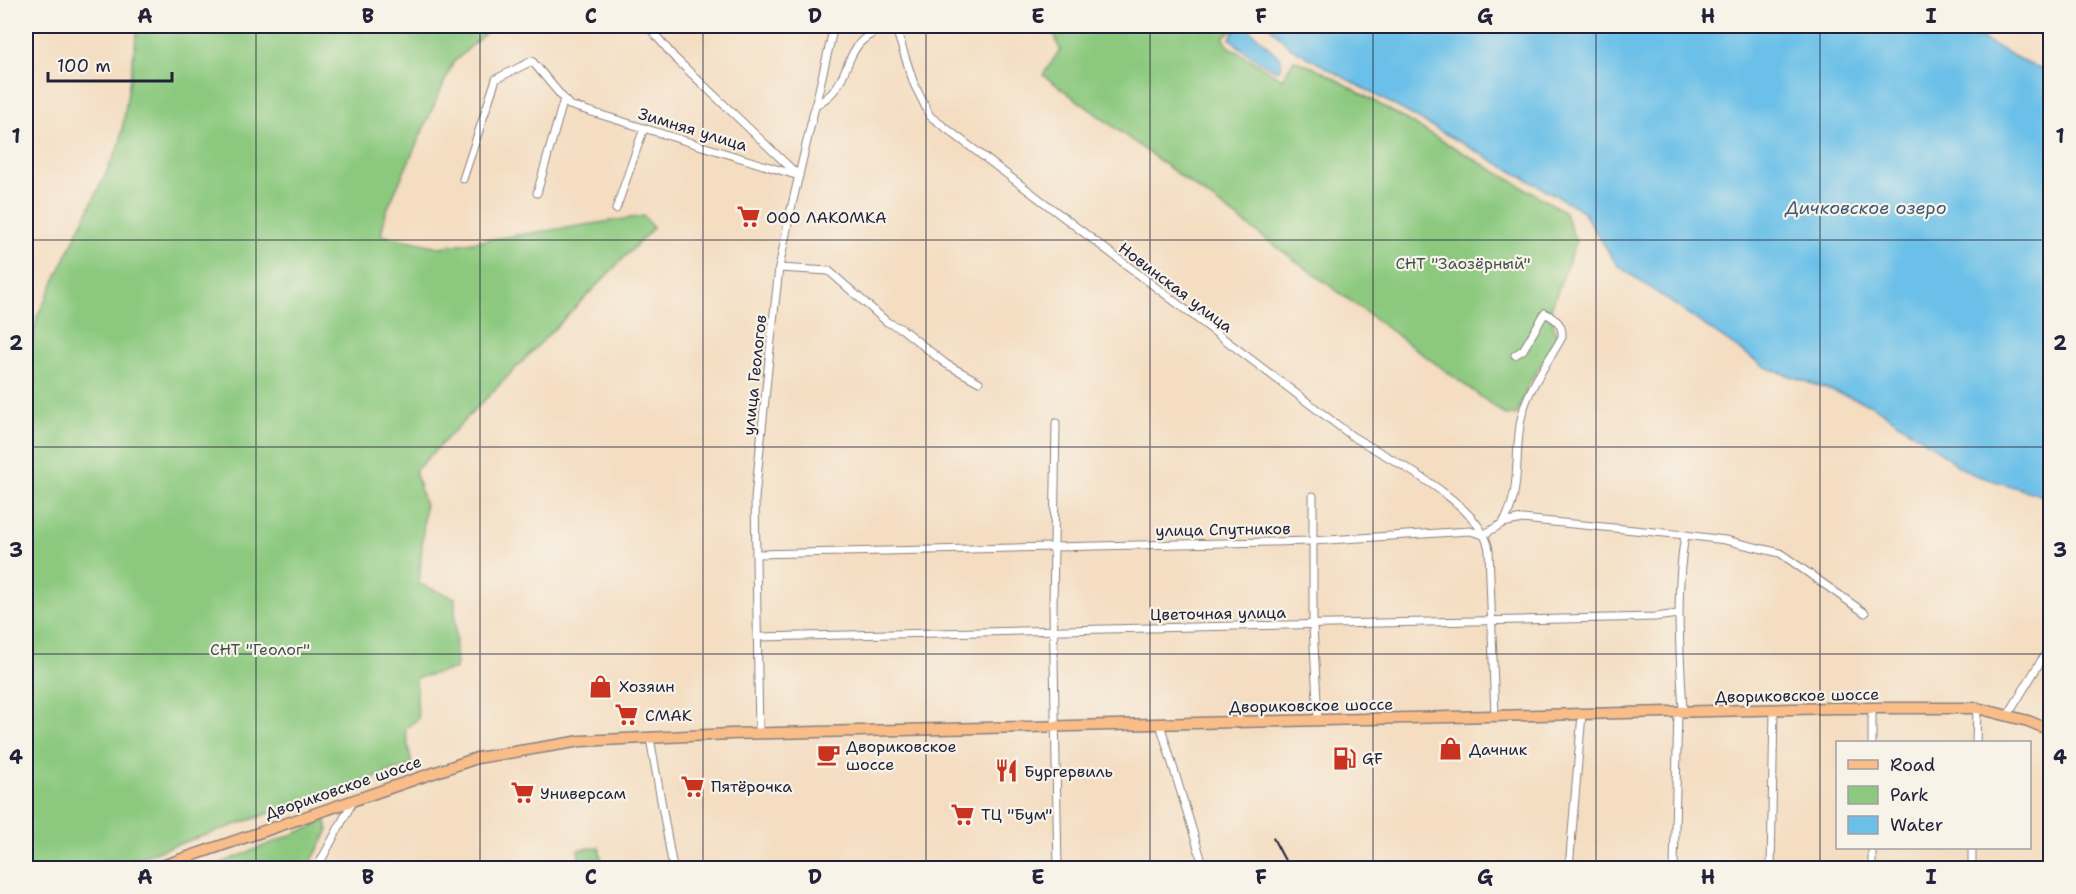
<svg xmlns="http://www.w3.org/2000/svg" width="2076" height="894" viewBox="0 0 2076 894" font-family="'Shantell Sans',sans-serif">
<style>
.green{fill:#8cc97f;stroke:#57765d;stroke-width:1.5}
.water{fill:#6bc0e8;stroke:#467192;stroke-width:1.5}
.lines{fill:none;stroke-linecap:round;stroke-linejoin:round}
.minor-casing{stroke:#8b807e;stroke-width:9}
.primary-casing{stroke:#8b807e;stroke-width:13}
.minor{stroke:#fff;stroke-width:7}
.primary{stroke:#f8bd89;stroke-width:10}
.rail{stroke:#22223b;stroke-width:2}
.grid{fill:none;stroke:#22223b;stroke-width:1.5;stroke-opacity:0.55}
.labels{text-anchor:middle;stroke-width:4.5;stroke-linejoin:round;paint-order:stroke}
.street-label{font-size:16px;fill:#22223b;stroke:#f7f3e8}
.poi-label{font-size:16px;fill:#22223b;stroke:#f7f3e8;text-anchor:start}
.park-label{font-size:16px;fill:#42544f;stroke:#f7f3e8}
.water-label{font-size:18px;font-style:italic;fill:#3c5978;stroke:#f7f3e8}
.neatline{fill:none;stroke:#22223b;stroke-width:2}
.grid-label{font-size:20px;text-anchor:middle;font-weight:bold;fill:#22223b}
</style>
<rect width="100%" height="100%" fill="#f7f3e8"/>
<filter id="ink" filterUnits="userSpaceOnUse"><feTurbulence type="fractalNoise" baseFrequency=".0167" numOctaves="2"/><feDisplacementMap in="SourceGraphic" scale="12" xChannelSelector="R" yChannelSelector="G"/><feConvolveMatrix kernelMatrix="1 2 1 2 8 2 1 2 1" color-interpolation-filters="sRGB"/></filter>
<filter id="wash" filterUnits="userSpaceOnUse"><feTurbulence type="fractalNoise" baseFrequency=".008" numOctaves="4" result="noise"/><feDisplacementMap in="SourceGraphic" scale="24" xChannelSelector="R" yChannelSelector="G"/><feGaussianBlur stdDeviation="1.35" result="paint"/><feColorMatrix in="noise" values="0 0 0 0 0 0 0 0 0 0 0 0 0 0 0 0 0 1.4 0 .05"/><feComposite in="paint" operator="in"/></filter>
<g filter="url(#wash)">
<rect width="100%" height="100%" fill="#f4ddc1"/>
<!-- green -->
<g class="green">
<polygon points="138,26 493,26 453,63 386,212 381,235 440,247 644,216 653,228 415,471 425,506 419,584 455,598 456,669 416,678 418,719 405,729 412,765 108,868 26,868 26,376 37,317 120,144"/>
<polygon points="1051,26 1237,26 1223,37 1229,47 1282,79 1294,60 1320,70 1564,211 1576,242 1550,311 1557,337 1528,386 1517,414 1507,416 1043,75 1060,50"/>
<polygon points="326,821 328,831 308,868 209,868"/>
<polygon points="599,847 603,868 581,868 578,850"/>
</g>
<!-- water -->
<g class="water">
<polygon points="1269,26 1959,26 2026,63 2050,71 2050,498 1975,475 1958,466 1934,447 1872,405 1765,367 1617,265 1582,210 1291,48"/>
<path d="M 1237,27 L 1247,27 L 1281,59 L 1280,68 L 1277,71 C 1261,63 1242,51 1230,38 Z"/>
</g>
</g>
<g filter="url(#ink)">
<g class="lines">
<defs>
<g id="minor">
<path d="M 895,26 L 914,84 L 930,116 L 1352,436 C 1390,459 1482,504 1489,550 L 1495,716"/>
<path d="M 815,105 C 860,84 833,37 895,26"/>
<polyline points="463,179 496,79 532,61 569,105 799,176 674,57 648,26"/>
<polyline points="537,193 564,99"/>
<polyline points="616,209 644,128"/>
<polyline points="779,268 829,271 887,322 902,329 946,364 979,382"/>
<polyline points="1056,423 1053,607 1058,868"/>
<polyline points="1313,496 1313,626 1318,720"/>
<path d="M 1503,523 C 1523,491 1513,451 1522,415 C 1529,386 1548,363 1562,337 C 1563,324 1556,319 1545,313 L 1523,350 L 1515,355"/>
<polyline points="756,554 1312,541 1470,531 1483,535 1503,523 1522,519 1685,535 1725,540 1780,553 1865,613"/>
<path d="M 758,637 C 1057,628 1356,625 1655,617 L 1678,614"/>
<polyline points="1872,708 1872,742"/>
<path d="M 1683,712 C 1680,652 1675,594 1685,535"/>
<polyline points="2008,715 2050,646"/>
<polyline points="1160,724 1204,868"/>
<polyline points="759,734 755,498 770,349 779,268 791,209 834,26"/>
<polyline points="650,738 673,868"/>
<polyline points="1976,742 1977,708"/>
<polyline points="1872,848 1872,868"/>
<polyline points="317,868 353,801"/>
<polyline points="1569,868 1582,714"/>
<polyline points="1674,868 1678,712"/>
<polyline points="1771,868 1774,710"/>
<polyline points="1972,868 1972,848"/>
</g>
<polyline id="primary" points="156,868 477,758 581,741 731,734 1835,708 1977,708 2028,721 2050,730"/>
</defs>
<!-- minor casing -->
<use href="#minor" class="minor-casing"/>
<!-- primary casing -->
<use href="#primary" class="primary-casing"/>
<!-- minor -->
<use href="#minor" class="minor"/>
<!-- primary -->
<use href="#primary" class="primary"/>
<!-- rail -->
<polyline class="rail" points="1273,838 1289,868"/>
</g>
</g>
<!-- grid -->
<path class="grid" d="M 256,26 L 256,868M 480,26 L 480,868M 703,26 L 703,868M 926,26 L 926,868M 1150,26 L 1150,868M 1373,26 L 1373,868M 1596,26 L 1596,868M 1820,26 L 1820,868M 26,240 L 2050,240M 26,447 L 2050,447M 26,654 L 2050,654"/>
<!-- icons -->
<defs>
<symbol id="supermarket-bare" viewBox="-9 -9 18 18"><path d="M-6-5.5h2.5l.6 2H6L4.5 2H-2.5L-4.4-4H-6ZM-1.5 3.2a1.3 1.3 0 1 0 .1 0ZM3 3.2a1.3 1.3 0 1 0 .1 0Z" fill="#c8321e" stroke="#f7f3e8" stroke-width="2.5" paint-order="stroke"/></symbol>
<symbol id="shop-bare" viewBox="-9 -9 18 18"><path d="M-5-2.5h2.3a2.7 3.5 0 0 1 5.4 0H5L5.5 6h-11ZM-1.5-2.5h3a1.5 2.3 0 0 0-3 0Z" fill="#c8321e" stroke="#f7f3e8" stroke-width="2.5" paint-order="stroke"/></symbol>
<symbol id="cafe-bare" viewBox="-9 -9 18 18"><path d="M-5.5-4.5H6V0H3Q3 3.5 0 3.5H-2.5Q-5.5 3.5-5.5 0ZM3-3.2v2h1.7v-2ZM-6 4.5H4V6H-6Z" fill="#c8321e" stroke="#f7f3e8" stroke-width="2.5" paint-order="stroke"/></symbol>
<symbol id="fuel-bare" viewBox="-9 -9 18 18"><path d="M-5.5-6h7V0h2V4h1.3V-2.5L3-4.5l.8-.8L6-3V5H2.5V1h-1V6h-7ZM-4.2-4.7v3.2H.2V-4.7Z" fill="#c8321e" stroke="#f7f3e8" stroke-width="2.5" paint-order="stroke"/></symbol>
<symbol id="restaurant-bare" viewBox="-9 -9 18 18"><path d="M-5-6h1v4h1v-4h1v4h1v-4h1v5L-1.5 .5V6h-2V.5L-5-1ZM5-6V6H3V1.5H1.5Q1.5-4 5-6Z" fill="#c8321e" stroke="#f7f3e8" stroke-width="2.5" paint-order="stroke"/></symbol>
</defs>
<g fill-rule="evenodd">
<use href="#supermarket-bare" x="732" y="200" width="33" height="33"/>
<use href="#shop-bare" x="584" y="670" width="33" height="33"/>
<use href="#supermarket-bare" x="610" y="698" width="33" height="33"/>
<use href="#shop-bare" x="1434" y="732" width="33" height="33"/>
<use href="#cafe-bare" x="812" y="738" width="33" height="33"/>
<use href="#fuel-bare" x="1328" y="742" width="33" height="33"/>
<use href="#restaurant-bare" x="990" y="754" width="33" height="33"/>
<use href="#supermarket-bare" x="676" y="770" width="33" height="33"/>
<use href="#supermarket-bare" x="506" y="776" width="33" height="33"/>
<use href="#supermarket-bare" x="946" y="798" width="33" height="33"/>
</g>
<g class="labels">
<!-- street labels -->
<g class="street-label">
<text transform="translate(693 129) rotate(17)" y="6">Зимняя улица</text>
<text transform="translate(1176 287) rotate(37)" y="6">Новинская улица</text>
<text transform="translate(754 375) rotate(-84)" y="6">улица Геологов</text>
<text transform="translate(1223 529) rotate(-1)" y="6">улица Спутников</text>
<text transform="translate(1218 613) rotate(-1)" y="6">Цветочная улица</text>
<text transform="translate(1797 695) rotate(-1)" y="6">Двориковское шоссе</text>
<text transform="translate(1311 705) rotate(-1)" y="6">Двориковское шоссе</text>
<text transform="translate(343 787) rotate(-19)" y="6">Двориковское шоссе</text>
</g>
<!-- poi labels -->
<g class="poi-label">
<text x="766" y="223">ООО ЛАКОМКА</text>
<text x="619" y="692">Хозяин</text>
<text x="645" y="721">СМАК</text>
<text x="846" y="752">Двориковское<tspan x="846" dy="18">шоссе</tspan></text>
<text x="1469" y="755">Дачник</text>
<text x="1362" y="764">GF</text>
<text x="1024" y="777">Бургервиль</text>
<text x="711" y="792">Пятёрочка</text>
<text x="540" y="799">Универсам</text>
<text x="981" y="820">ТЦ "Бум"</text>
</g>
<!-- park labels -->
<g class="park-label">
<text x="1463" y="269">СНТ "Заозёрный"</text>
<text x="260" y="655">СНТ "Геолог"</text>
</g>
<!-- water labels -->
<g class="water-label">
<text x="1866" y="214">Дичковское озеро</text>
</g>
</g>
<!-- margin -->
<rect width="2076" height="894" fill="none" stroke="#f7f3e8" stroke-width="66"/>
<!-- legend -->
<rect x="1836" y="741" width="195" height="108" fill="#f7f3e8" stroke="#a29fa3" stroke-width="1.5"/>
<rect x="1848" y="760" width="30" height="9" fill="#f8bd89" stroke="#a29fa3" stroke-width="1.5"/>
<text x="1890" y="771" font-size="18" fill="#22223b">Road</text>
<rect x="1848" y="786" width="30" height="18" fill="#8cc97f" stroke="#a29fa3" stroke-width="1.5"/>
<text x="1890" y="801" font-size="18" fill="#22223b">Park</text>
<rect x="1848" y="816" width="30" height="18" fill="#6bc0e8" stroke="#a29fa3" stroke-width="1.5"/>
<text x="1890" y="831" font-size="18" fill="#22223b">Water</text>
<!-- scale -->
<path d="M48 72v9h124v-9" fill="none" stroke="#22223b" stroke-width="3"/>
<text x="57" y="72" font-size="18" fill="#22223b" stroke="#f7f3e8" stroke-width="4.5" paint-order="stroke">100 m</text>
<rect x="33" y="33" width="2010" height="828" class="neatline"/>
<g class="grid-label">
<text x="145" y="23">A</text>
<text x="368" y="23">B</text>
<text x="591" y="23">C</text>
<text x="815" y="23">D</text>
<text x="1038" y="23">E</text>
<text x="1261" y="23">F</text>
<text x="1485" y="23">G</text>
<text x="1708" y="23">H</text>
<text x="1931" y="23">I</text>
<text x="16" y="143">1</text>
<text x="2060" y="143">1</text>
<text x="16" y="350">2</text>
<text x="2060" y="350">2</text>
<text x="16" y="557">3</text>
<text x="2060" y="557">3</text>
<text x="16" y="764">4</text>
<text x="2060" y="764">4</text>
<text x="145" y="884">A</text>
<text x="368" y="884">B</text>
<text x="591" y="884">C</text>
<text x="815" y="884">D</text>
<text x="1038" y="884">E</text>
<text x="1261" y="884">F</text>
<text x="1485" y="884">G</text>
<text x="1708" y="884">H</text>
<text x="1931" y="884">I</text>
</g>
</svg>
